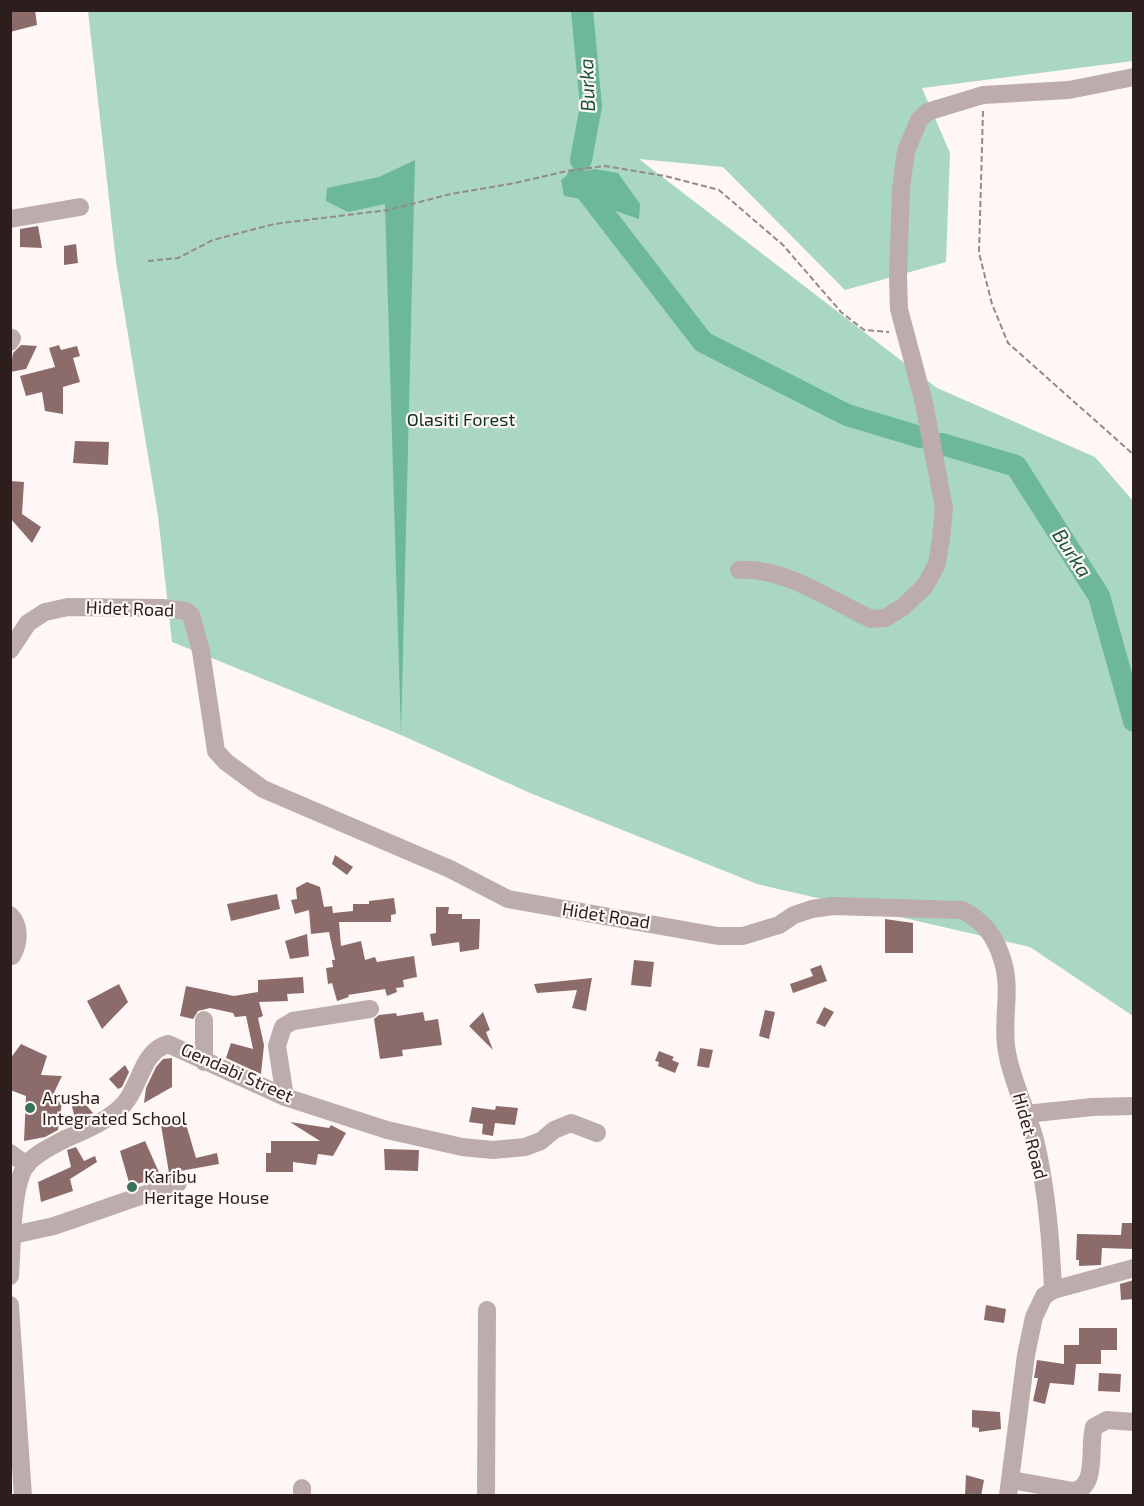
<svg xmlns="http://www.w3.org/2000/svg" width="1144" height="1506" viewBox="0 0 1144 1506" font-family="'Exo 2',sans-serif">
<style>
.green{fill:#aad7c2}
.water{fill:#6db898}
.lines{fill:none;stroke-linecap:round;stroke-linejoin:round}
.river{stroke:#6db898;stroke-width:22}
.building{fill:#8c6c6a}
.path{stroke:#948a89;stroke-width:2;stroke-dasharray:6 3;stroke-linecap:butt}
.minor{stroke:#bcacab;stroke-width:18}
.poi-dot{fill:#39725a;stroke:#fef7f6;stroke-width:2}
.labels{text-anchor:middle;stroke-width:4.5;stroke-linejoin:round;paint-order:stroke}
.park-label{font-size:18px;fill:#0f3224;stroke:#fef7f6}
.street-label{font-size:18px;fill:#2b1e1d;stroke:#fef7f6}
.poi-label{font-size:18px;fill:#2b1e1d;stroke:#fef7f6;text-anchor:start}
.water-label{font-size:20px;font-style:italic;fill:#18533d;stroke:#fef7f6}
</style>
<rect width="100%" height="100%" fill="#fef7f6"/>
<!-- green -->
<polygon class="green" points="88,11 1133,11 1133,61 922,88 950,153 946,262 845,290 723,167 639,159 937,388 1095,457 1133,501 1133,1016 1030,947 757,884 530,793 401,735 172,642 158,516 116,262"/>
<!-- water -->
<g class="water">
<polygon points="415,160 415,161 401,735 385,204 348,212 326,201 327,188 379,177"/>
<polygon points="594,169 618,173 640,204 639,219 607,208 598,202 564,196 561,180 568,175"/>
</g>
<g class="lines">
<!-- river -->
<g class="river">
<polyline points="581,160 591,106 582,10"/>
<polyline points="577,179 703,342 847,415 920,437"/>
<polyline points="942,444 1016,466 1099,596 1134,721"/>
</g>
</g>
<!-- building -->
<g class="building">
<polygon points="10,10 35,10 37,25 10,32"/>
<polygon points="38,226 42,248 20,247 20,229"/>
<polygon points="76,244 78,263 64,265 64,246"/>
<polygon points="21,345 37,346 26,369 10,372 13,353"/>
<polygon points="59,345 61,350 77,346 80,356 73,358 80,382 63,387 63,414 45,411 42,392 26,396 20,376 55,367 49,348"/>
<polygon points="75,441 109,442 108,465 73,463"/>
<polygon points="10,481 24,482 22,514 41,527 32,543 10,518"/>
<polygon points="335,855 353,867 347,875 332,864"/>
<polygon points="307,882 320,887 324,907 332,906 333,913 353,911 353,904 369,904 369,901 394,898 396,914 391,915 391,922 339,922 341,946 361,941 365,960 375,957 377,962 414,956 417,977 403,980 404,987 396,988 397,992 387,996 385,989 348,995 349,997 337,1001 332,983 328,984 326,968 333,967 332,960 335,960 329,932 311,934 309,910 295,914 291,900 297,899 296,888"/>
<polygon points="277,894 280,909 231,921 227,904"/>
<polygon points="436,907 449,907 448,914 462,914 462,919 480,919 479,949 460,952 459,942 432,946 430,934 436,933"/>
<polygon points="885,919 913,923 913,953 885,953"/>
<polygon points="307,934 309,956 290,959 285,941"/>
<polygon points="634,960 654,962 651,987 631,985"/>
<polygon points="821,965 827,981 793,993 790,984 813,976 810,969"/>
<polygon points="303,977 304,993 287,994 288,1001 259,1002 263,1016 258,1018 264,1045 261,1074 226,1058 231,1043 253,1049 246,1016 235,1017 233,1013 210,1008 198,1011 193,1019 180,1016 186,986 234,996 258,992 258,980"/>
<polygon points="592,978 586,1011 572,1008 577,990 537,993 534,984"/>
<polygon points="119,984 128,1002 102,1029 87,1001"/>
<polygon points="824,1007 834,1012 825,1027 816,1023"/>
<polygon points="765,1010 775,1012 769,1039 759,1036"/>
<polygon points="423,1012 425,1021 438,1019 442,1045 402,1050 403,1056 380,1059 374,1019 379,1015 396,1013 397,1016"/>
<polygon points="483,1012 490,1030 486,1032 493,1050 469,1026"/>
<polygon points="21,1044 47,1056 41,1075 62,1076 50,1101 62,1102 58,1130 45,1137 24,1141 26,1096 10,1090 10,1059"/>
<polygon points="700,1048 713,1050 709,1068 697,1066"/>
<polygon points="659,1051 674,1057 672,1060 679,1063 675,1073 658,1066 659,1062 655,1061"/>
<polygon points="172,1058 172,1087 144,1103 146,1088 156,1067 163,1059"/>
<polygon points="125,1065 129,1072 122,1087 118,1089 109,1079"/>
<polygon points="82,1100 93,1113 76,1122 71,1103"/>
<polygon points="496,1106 518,1108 515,1125 495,1123 493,1136 482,1134 483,1124 469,1122 472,1107 495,1110"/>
<polygon points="183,1114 196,1158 217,1153 219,1164 169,1173 161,1125"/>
<polygon points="290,1122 329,1128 331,1125 346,1133 333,1156 318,1154 316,1165 293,1162 293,1172 266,1172 266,1153 271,1153 271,1141 320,1141"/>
<polygon points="145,1141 161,1177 130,1186 120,1151"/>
<polygon points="76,1147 84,1161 95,1156 97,1162 70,1179 73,1191 41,1202 38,1182 71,1167 67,1150"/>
<polygon points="384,1149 419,1150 418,1171 385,1170"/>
<polygon points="1122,1223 1134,1223 1134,1249 1102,1248 1101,1265 1079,1266 1079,1260 1076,1260 1077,1234 1121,1235"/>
<polygon points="1134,1280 1134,1299 1121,1300 1120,1284"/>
<polygon points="986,1305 1006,1309 1004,1323 984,1320"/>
<polygon points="1079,1328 1117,1328 1117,1350 1101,1350 1101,1364 1076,1364 1074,1385 1050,1383 1045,1404 1033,1401 1038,1378 1034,1378 1037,1360 1064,1364 1064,1345 1079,1345"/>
<polygon points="1099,1373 1121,1374 1120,1392 1098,1391"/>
<polygon points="972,1410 1000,1412 1001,1429 979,1432 979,1428 972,1427"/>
<polygon points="966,1475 984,1480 981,1496 965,1496"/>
</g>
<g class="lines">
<!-- path -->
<g class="path">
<polyline points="983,111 979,253 992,304 1008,343 1134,455"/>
<polyline points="148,261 178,258 213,240 274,224 388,210 451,194 515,183 567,171 605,166 665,176 719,190 783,245 841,312 864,330 889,332"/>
</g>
<!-- minor -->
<g class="minor">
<polyline points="10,219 80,207"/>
<polyline points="10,342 12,338"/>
<path d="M 739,570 C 785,567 830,600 871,619 L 885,618 L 903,607 L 925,586 L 937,564 L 941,538 L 944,508 L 924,403 L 899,309 L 898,277 L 901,189 L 906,151 L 919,120 L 927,112 L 983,95 L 1069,90 L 1134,77"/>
<path d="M 10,650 L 28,623 L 45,612 L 68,607 L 162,608 L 186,611 L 191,615 L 201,651 L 216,751 L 226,762 L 263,789 L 450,869 L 508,899 L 718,936 L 743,936 L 779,925 L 794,915 L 812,909 L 833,906 L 962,910 C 984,921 996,937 1003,962 C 1012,992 1001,1022 1007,1052 C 1012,1082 1027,1110 1035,1140 C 1047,1189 1051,1239 1053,1290"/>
<path d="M 10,915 C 21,926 19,943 12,956"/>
<polyline points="204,1020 204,1062"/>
<polyline points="285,1097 277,1046 283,1027 293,1021 370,1009"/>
<polyline points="1026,1114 1092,1107 1134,1106"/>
<polyline points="10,1153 27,1165"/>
<polyline points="13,1235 54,1226 178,1183"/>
<path d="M 10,1276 C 12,1250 11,1184 27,1164 C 37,1153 52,1146 65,1139 C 86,1130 108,1121 124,1104 C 141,1085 141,1052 168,1044 L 285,1097 L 387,1130 L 462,1147 L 493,1150 L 525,1147 L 541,1141 L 554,1130 L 571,1123 L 597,1133"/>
<polyline points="10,1305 23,1496"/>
<path d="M 1011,1480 L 1073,1491 C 1099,1488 1088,1445 1094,1427 L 1107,1420 L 1134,1422"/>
<polyline points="302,1496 302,1488"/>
<polyline points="486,1496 487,1310"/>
<polyline points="1008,1496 1026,1355 1034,1317 1044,1296 1053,1290 1134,1268"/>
</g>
</g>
<!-- markers -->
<g class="poi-dot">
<circle cx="30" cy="1108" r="6"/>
<circle cx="132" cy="1187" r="6"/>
</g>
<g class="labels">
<!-- park labels -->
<g class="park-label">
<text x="461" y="426">Olasiti Forest</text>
</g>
<!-- street labels -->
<g class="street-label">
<text transform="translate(130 609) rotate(2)" y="6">Hidet Road</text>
<text transform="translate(606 916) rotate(9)" y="6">Hidet Road</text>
<text transform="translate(237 1073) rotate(24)" y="6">Gendabi Street</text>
<text transform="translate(1030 1136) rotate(75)" y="6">Hidet Road</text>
</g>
<!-- poi labels -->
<g class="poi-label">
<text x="42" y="1104">Arusha<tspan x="42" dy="21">Integrated School</tspan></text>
<text x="144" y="1183">Karibu<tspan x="144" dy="21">Heritage House</tspan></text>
</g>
<!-- water labels -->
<g class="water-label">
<text transform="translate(587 85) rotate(-92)" y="7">Burka</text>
<text transform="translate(1072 553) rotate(57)" y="7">Burka</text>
</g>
</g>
<!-- border -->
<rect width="1144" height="1506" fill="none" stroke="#2b1e1d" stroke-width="24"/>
</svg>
